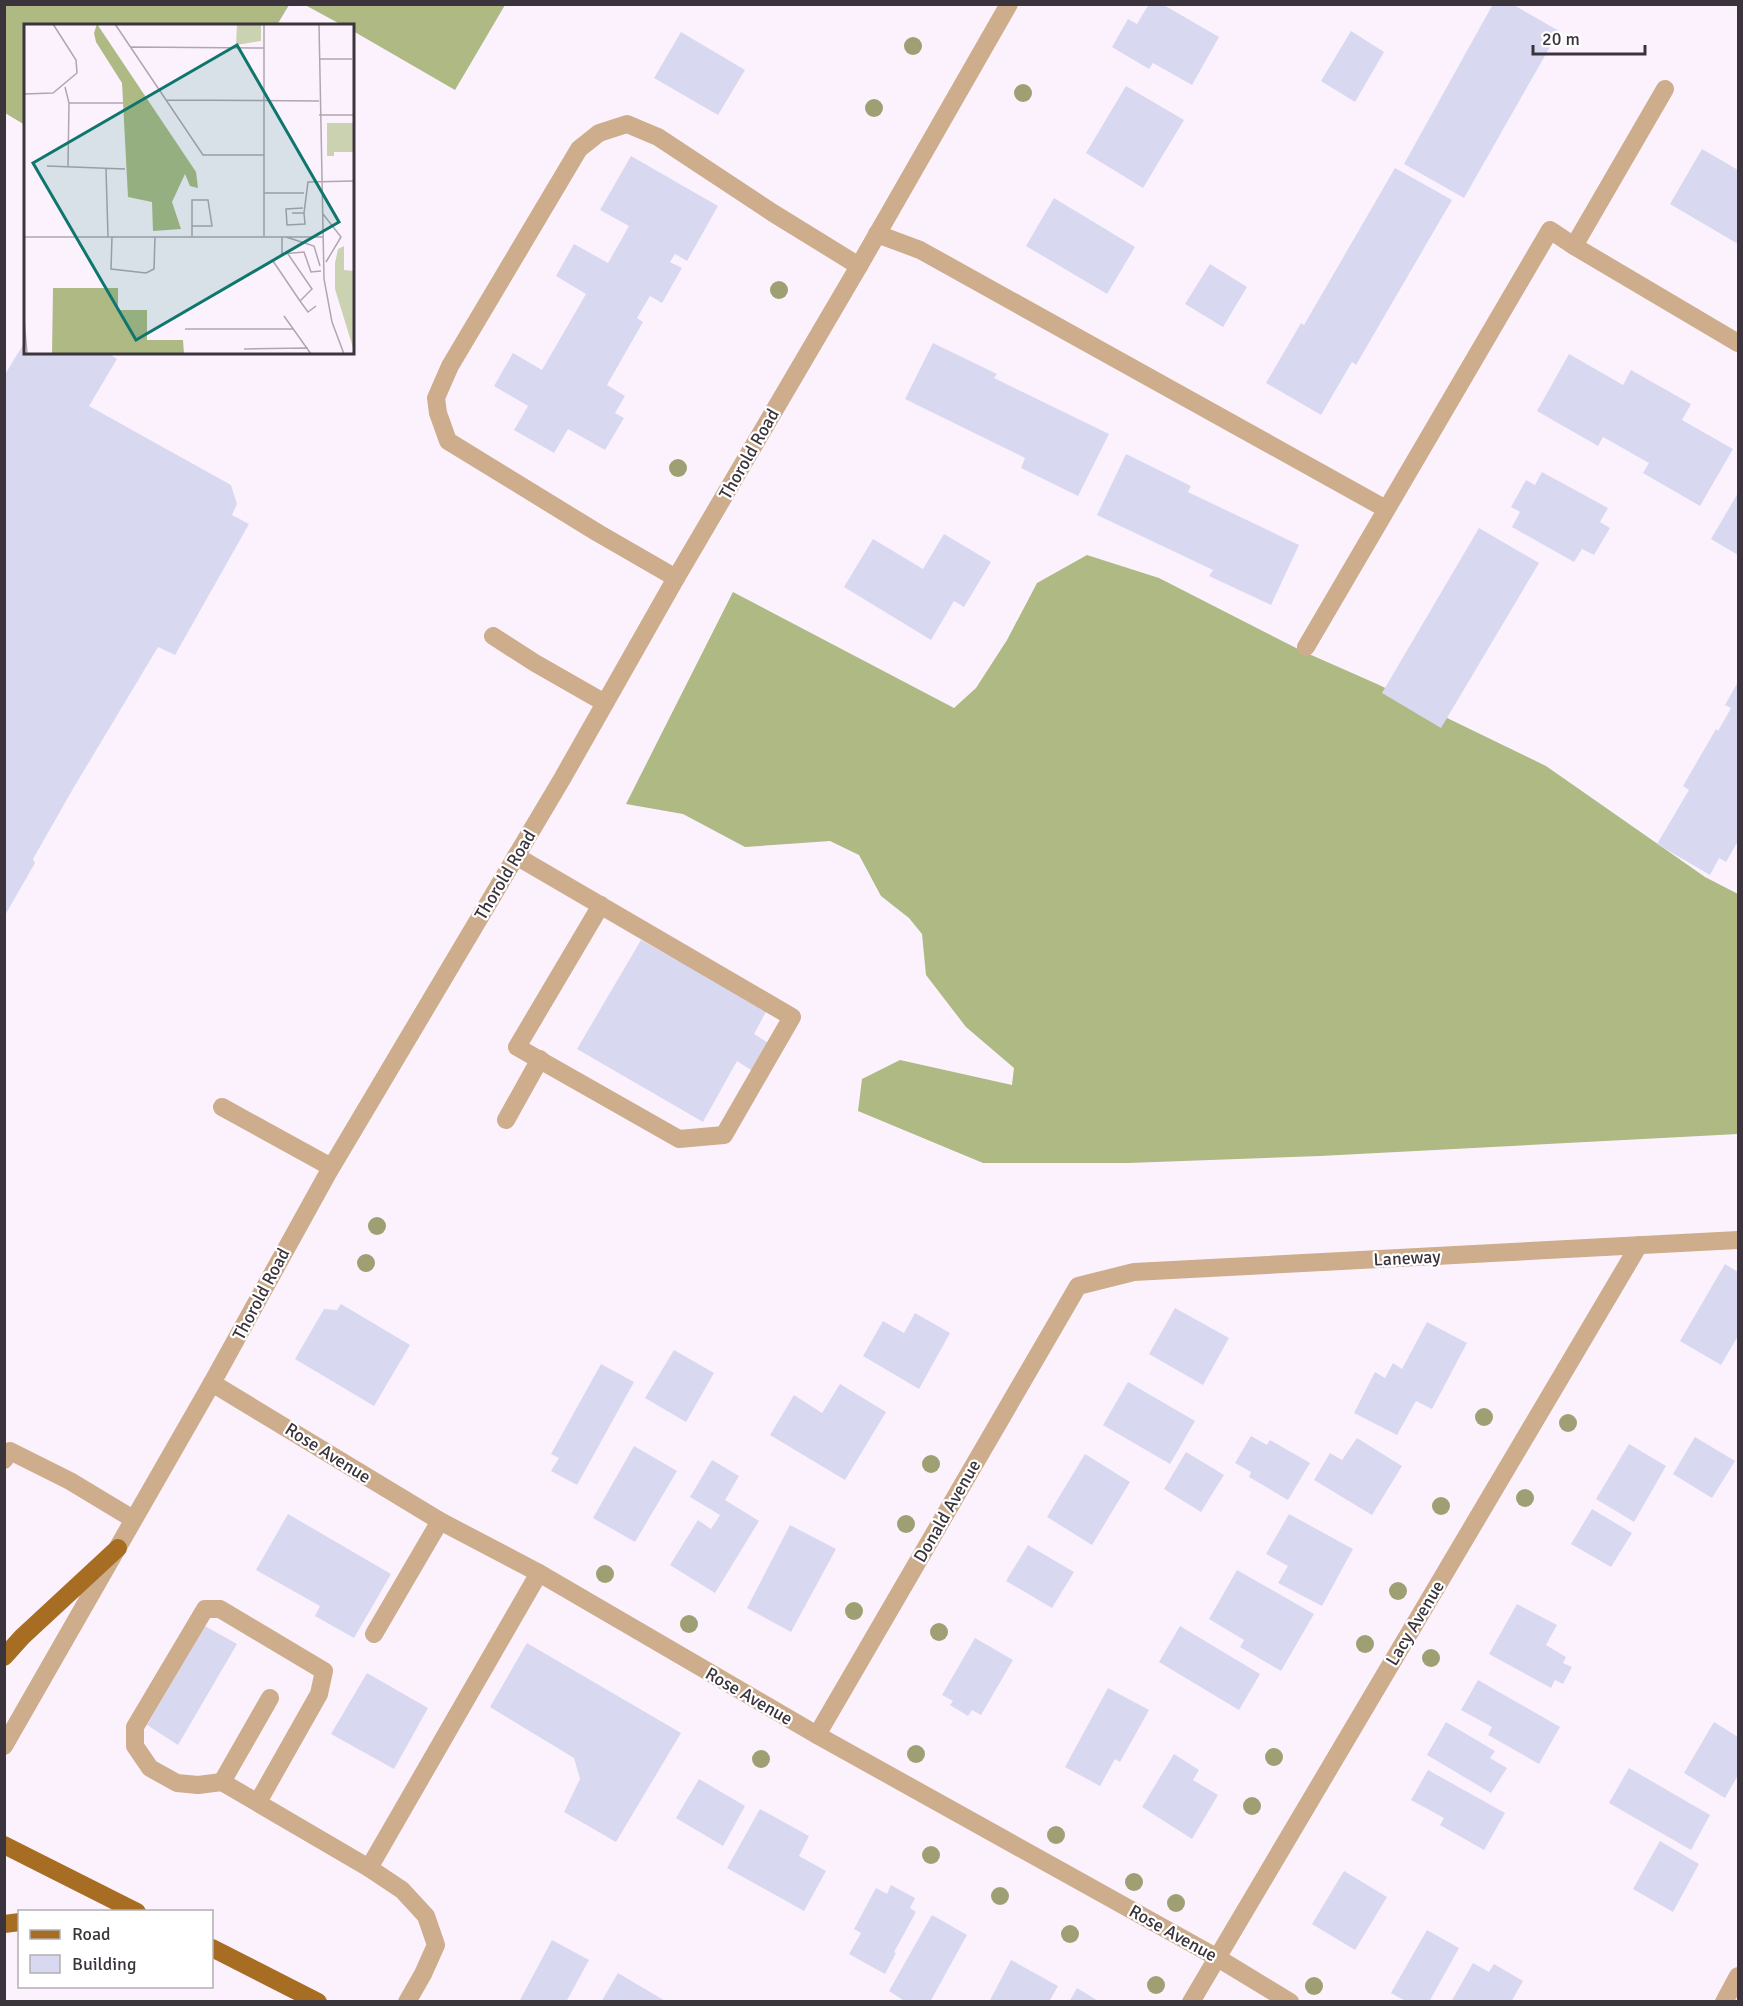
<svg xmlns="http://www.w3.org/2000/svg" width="1743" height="2006" viewBox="0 0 1743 2006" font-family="Signika,sans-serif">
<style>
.forest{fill:#aeb984}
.building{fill:#d8d9f0}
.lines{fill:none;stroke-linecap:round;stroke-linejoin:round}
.minor{stroke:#cdad8b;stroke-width:18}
.major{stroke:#a76e23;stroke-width:18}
.tree{fill:#9ea073}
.labels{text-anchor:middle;stroke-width:4.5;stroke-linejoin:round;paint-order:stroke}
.street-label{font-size:18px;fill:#3b343c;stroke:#fff}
.inset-road{fill:none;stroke:#afa6b0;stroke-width:1.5}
.view{fill:#0f766e;fill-opacity:0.15;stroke:#0f766e;stroke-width:3}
.inset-edge{fill:none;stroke:#3b343c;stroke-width:3}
</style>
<rect width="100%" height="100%" fill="#fcf2fe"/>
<!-- forest -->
<g class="forest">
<polygon points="5,4 289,4 289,5 277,25 26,26 25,125 5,113"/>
<polygon points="305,5 505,5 455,90 353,31 352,26 342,25"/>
<polygon points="1087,555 1159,578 1300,650 1377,684 1546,766 1705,877 1738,894 1738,1134 1320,1156 1128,1163 983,1163 858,1111 862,1079 900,1060 1012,1085 1014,1068 966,1027 926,975 922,934 909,918 881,896 859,855 830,841 745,847 683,814 626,804 733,592 954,708 976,688 1007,640 1037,583"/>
</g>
<!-- building -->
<g class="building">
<polygon points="1149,4 1162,4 1219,37 1192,85 1153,63 1149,69 1112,47 1128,19 1137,24"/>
<polygon points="1493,4 1512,4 1559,31 1464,198 1404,164"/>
<polygon points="1351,31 1384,52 1355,102 1321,81"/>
<polygon points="681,32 745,70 718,115 654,78"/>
<polygon points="1126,86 1184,120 1143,188 1086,153"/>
<polygon points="1702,149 1738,170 1738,244 1670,204"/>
<polygon points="631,156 718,206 687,261 675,254 670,262 682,268 662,303 650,296 637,318 643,322 607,385 625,396 615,413 624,418 605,450 568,429 554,453 514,430 528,406 494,386 513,353 542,370 586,294 556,276 574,244 608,263 629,226 600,210"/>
<polygon points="1395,168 1452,200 1356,365 1352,362 1321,415 1266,383 1301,323 1304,325"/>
<polygon points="1054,198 1135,247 1107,294 1026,246"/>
<polygon points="1210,264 1247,287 1223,327 1185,304"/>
<polygon points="26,340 26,352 106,352 117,359 89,406 231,485 237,504 232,515 249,524 175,655 158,647 74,787 33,859 35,863 4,917 4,376"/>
<polygon points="933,343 997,374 994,378 1109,434 1078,496 1021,468 1025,458 905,399"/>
<polygon points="1569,354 1623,385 1631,370 1691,404 1682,420 1733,449 1700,506 1643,473 1649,463 1603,437 1598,446 1537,411"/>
<polygon points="1126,454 1191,486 1188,492 1299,545 1271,605 1209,576 1213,570 1097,515"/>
<polygon points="1542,472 1608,508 1600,522 1610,528 1594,555 1582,549 1574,562 1512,527 1520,512 1511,507 1526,480 1535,485"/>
<polygon points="1738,493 1738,555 1711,539"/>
<polygon points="1479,528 1539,563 1441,728 1382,693"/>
<polygon points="944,534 991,562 964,607 954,601 931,640 844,587 873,539 923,569"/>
<polygon points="1738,682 1738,824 1737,828 1738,829 1738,841 1726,862 1719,858 1710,875 1657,844 1689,790 1683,786 1716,729 1718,731 1731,708 1725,705"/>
<polygon points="641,940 767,1010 754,1034 770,1044 754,1072 737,1061 703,1122 577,1049"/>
<polygon points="1725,1264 1738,1272 1738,1336 1721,1365 1680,1341"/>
<polygon points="341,1304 410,1345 374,1406 295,1359 324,1309 337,1310"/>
<polygon points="1175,1308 1229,1338 1203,1385 1149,1354"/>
<polygon points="915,1313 950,1333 919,1389 863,1356 883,1321 904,1333"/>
<polygon points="1427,1322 1467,1343 1432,1409 1416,1401 1397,1435 1354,1413 1375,1372 1385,1378 1393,1363 1402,1369"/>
<polygon points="674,1350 714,1373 686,1422 645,1398"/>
<polygon points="601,1364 634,1382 577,1485 551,1471 559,1458 551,1454"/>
<polygon points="1128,1382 1195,1421 1170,1464 1103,1425"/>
<polygon points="840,1384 886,1412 845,1480 770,1435 794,1395 822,1413"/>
<polygon points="1251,1436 1267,1445 1270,1440 1310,1463 1288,1500 1249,1477 1251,1472 1235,1463"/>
<polygon points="1695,1437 1735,1461 1712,1498 1673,1474"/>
<polygon points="1357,1438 1402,1466 1372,1515 1314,1480 1330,1453 1342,1460"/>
<polygon points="1629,1444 1666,1466 1634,1522 1596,1499"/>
<polygon points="634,1446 677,1471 635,1542 593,1518"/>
<polygon points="1186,1452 1224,1475 1201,1512 1164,1489"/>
<polygon points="1085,1454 1130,1482 1092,1545 1047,1517"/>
<polygon points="712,1460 739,1476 725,1500 759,1521 715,1593 670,1565 698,1520 711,1529 720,1515 690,1497"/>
<polygon points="1592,1509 1632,1533 1611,1567 1571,1544"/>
<polygon points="288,1514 391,1574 354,1638 315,1616 320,1606 256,1570"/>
<polygon points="1289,1514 1353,1549 1322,1606 1278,1583 1288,1566 1266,1554"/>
<polygon points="790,1525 836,1549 791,1632 747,1608"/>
<polygon points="1028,1545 1074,1572 1052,1608 1006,1581"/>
<polygon points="1237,1570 1314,1614 1281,1671 1240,1647 1244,1640 1209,1619"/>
<polygon points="1517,1604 1557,1625 1546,1645 1566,1657 1563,1663 1572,1667 1563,1684 1555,1680 1551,1688 1489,1654"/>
<polygon points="205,1626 237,1644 178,1745 147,1725"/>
<polygon points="1180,1626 1260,1674 1239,1710 1159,1662"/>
<polygon points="975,1638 1013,1660 981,1715 972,1710 968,1716 950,1705 953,1701 942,1695"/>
<polygon points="527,1643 681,1733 616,1842 564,1812 580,1779 574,1758 490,1707"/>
<polygon points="367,1673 428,1708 394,1769 331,1734"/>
<polygon points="1478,1680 1560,1727 1539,1764 1488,1735 1492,1727 1461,1710"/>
<polygon points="1108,1688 1149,1710 1120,1762 1115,1759 1100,1786 1065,1767"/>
<polygon points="1446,1722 1495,1751 1490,1758 1507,1768 1491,1793 1427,1755"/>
<polygon points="1714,1722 1738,1737 1738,1775 1725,1798 1684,1773"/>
<polygon points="1174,1754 1199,1770 1193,1780 1218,1795 1192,1839 1142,1807"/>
<polygon points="1629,1768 1710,1815 1691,1850 1609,1803"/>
<polygon points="1428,1770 1505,1813 1484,1850 1440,1825 1444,1818 1411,1800"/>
<polygon points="699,1779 745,1806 723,1846 676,1818"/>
<polygon points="760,1809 809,1836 799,1856 826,1871 804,1911 727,1868"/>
<polygon points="1660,1841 1699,1864 1673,1912 1633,1889"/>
<polygon points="1344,1871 1387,1897 1355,1950 1312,1924"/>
<polygon points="891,1885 915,1898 910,1908 916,1912 894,1952 896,1953 885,1974 849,1954 861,1933 854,1929 876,1888 887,1894"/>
<polygon points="932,1915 967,1935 930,2002 906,2002 889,1991"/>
<polygon points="1427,1930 1459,1948 1429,2002 1407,2002 1391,1993"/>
<polygon points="552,1940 589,1960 566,2002 519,2002"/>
<polygon points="1011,1960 1058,1986 1049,2002 989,2002"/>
<polygon points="1473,1963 1489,1972 1494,1964 1523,1981 1511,2002 1451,2002"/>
<polygon points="618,1973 667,2002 601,2002"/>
<polygon points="1077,1988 1100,2002 1069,2002"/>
</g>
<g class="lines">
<!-- minor -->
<g class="minor">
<polyline points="877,234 920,250 1386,509"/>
<polyline points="1574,246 1665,89"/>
<polyline points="676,578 598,533 448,441 438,413 436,398 450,366 579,149 599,133 627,124 658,137 773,213 859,266"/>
<polyline points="493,636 535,663 605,703"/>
<polyline points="1306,647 1550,230 1574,246 1738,343"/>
<polyline points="516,856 792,1017 724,1135 679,1139 517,1047 601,905"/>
<polyline points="222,1107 331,1167"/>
<polyline points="506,1120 540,1059"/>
<polyline points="212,1383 440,1521 539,1573 817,1735 1216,1957 1290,2002"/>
<polyline points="4,1460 10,1451 70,1481 133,1519"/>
<polyline points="374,1634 440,1521"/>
<polyline points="270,1698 222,1782 369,1868 402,1890 426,1916 436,1945 423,1974 407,2002"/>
<polyline points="817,1735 1078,1286 1134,1272 1738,1240"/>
<polyline points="4,1746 212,1383 328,1173 562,779 676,578 859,266 1009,4"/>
<polyline points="222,1782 198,1785 177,1783 150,1768 135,1746 135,1727 205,1609 220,1609 324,1671 319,1694 258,1802"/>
<polyline points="369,1868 539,1573"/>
<polyline points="1191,2002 1639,1245"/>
<polyline points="1724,2002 1738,1976"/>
</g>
<!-- major -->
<g class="major">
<polyline points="4,1657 22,1637 118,1548"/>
<polyline points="4,1845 137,1912"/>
<polyline points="4,1924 20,1922"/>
<polyline points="212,1948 318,2002"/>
</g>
</g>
<!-- trees -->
<g class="tree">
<circle cx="913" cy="46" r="9"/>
<circle cx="1023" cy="93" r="9"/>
<circle cx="874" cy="108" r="9"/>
<circle cx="779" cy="290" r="9"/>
<circle cx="678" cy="468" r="9"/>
<circle cx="377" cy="1226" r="9"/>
<circle cx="366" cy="1263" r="9"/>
<circle cx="1484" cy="1417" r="9"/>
<circle cx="1568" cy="1423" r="9"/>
<circle cx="931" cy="1464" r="9"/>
<circle cx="1525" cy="1498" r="9"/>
<circle cx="1441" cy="1506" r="9"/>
<circle cx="906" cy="1524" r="9"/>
<circle cx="605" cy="1574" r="9"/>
<circle cx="1398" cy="1591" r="9"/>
<circle cx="854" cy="1611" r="9"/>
<circle cx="689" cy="1624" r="9"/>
<circle cx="939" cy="1632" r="9"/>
<circle cx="1365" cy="1644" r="9"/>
<circle cx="1431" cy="1658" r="9"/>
<circle cx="916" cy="1754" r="9"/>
<circle cx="1274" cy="1757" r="9"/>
<circle cx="761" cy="1759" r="9"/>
<circle cx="1252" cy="1806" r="9"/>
<circle cx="1056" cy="1835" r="9"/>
<circle cx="931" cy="1855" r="9"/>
<circle cx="1134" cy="1882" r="9"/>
<circle cx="1000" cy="1896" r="9"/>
<circle cx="1176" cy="1903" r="9"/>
<circle cx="1070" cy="1934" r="9"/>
<circle cx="1156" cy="1985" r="9"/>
<circle cx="1314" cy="1986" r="9"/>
</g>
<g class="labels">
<!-- street labels -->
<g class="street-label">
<text transform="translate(749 454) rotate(-60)" y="6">Thorold Road</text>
<text transform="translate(505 875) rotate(-59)" y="6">Thorold Road</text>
<text transform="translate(1407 1258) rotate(-3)" y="6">Laneway</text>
<text transform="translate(261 1294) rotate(-62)" y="6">Thorold Road</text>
<text transform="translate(328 1453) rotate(32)" y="6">Rose Avenue</text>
<text transform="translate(947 1511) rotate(-60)" y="6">Donald Avenue</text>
<text transform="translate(1415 1623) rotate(-59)" y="6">Lacy Avenue</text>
<text transform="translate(749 1696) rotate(30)" y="6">Rose Avenue</text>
<text transform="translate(1173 1933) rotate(29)" y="6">Rose Avenue</text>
</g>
</g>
<!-- overview -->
<g transform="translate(24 24)">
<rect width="330" height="330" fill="#fcf2fe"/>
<path d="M 213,0 L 237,0 L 237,17 L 212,21 ZM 303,99 L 330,99 L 330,128 L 310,128 L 310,132 L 303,132 ZM 320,222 L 320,246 L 330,247 L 330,327 L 311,265 L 311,239 L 314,225 Z" fill="#cbd2b1"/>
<path d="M 73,0 L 172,148 L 174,164 L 166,162 L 161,150 L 148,178 L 157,205 L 129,207 L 128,178 L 104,173 L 98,59 L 72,18 L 70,9 ZM 29,264 L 94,264 L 94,286 L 123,286 L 123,316 L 159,316 L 160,330 L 28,330 Z" fill="#aeb984"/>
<path class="inset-road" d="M 91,0 L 179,131 L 240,131M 295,0 L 300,255 L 308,298 L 320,330M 107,23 L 240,24M 295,35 L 328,35M 41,63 L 45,79 L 44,142M 0,70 L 29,69 L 53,49 L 52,36 L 29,0M 142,76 L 295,77M 45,79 L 99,79M 295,91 L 330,91M 23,142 L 101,145M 82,145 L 84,213M 240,169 L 280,169M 279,184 L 262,185 L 263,201 L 281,200 L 280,189M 268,189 L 280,189 L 284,158 L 330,157M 299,190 L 317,213 L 302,238M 0,213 L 299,213M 88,213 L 87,245 L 122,249 L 130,245 L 131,213M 168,213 L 168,176 L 184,176 L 188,202 L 168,202M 240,213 L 240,0M 258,213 L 258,230 L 280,228 L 287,248 L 297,247M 262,213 L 290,222 L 296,242M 264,230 L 288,265 L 276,277 L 284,288 L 292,282M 249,237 L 276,277M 260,292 L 287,330M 0,295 L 3,330M 161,305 L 270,305M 220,325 L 284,324"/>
<path class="view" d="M 213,21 L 315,198 L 112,316 L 9,139 Z"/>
<rect width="330" height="330" class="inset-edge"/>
</g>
<!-- border -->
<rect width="1743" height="2006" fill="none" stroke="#3b343c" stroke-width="12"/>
<!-- legend -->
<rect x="18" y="1910" width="195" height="78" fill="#ffffff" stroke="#b1aeb1" stroke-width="1.5"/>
<rect x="30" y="1930" width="30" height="9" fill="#a76e23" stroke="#b1aeb1" stroke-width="1.5"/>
<text x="72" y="1940" font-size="18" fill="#3b343c">Road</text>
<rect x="30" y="1955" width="30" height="18" fill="#d8d9f0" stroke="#b1aeb1" stroke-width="1.5"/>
<text x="72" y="1970" font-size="18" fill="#3b343c">Building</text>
<!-- scale -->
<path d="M1533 45v9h112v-9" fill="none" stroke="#3b343c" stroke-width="3"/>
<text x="1542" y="45" font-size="18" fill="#3b343c" stroke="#ffffff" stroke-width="4.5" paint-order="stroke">20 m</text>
</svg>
